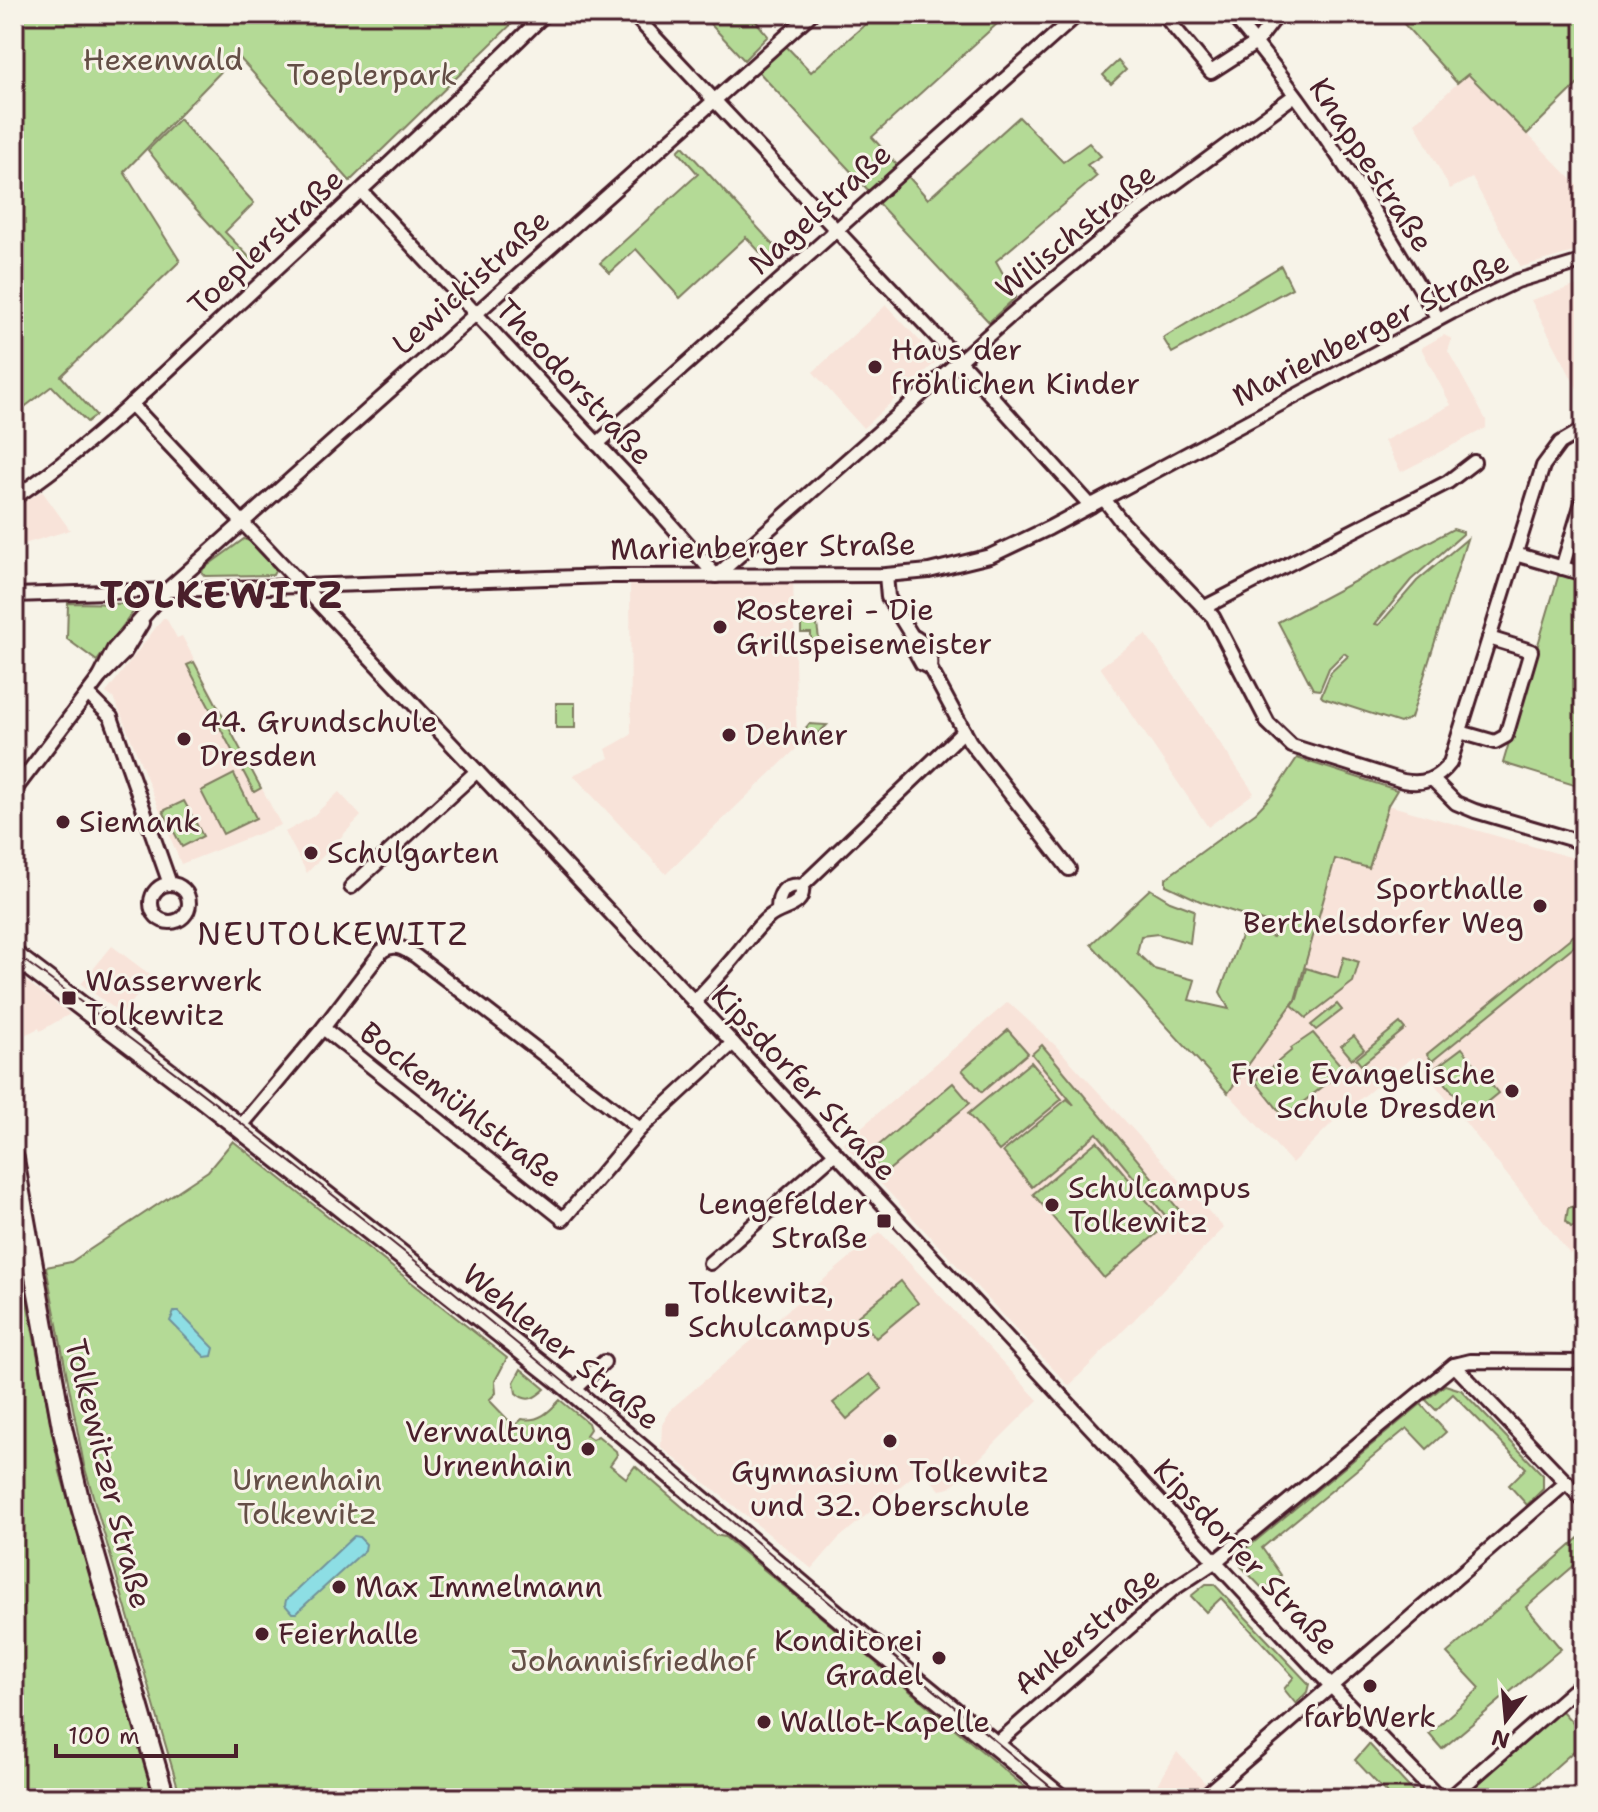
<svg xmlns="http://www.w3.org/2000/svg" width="1598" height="1812" viewBox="0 0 1598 1812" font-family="'Shantell Sans',sans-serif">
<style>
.built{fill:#f8e3d9}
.green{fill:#b4da96;stroke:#7f7c60;stroke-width:2}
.water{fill:#8ddee4;stroke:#72929a;stroke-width:2}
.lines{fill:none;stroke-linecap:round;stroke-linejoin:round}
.minor-casing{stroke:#4a1f2b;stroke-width:18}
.secondary-casing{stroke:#4a1f2b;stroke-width:24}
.minor{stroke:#f7f3e8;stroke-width:12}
.secondary{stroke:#f7f3e8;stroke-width:18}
.tram{stroke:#4a1f2b;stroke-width:2}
.poi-dot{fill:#4a1f2b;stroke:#f7f3e8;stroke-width:3}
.labels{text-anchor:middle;stroke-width:6;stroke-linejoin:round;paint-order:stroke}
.park-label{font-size:30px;fill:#644e46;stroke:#f7f3e8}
.street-label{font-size:30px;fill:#4a1f2b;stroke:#f7f3e8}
.poi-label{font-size:30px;fill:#4a1f2b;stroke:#f7f3e8;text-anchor:start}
.neighbourhood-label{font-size:32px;letter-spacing:2px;fill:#4a1f2b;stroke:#f7f3e8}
.district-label{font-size:38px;font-weight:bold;letter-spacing:2px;fill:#4a1f2b;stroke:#f7f3e8}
</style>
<rect width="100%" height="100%" fill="#f7f3e8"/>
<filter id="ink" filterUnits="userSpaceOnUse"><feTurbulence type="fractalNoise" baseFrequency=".0125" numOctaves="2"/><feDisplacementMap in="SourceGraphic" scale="16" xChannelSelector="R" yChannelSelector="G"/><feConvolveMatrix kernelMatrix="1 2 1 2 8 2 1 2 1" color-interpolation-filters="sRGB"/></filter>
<g filter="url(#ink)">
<!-- built -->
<g class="built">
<polygon points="1468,73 1584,192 1584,249 1521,267 1472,178 1450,189 1415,123"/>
<polygon points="1584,283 1584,402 1531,300"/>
<polygon points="886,305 935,357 936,362 863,428 813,372"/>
<polygon points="1444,335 1452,339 1448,351 1486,420 1486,428 1401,472 1384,441 1451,405 1421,348"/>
<polygon points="42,491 70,530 14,547 14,508"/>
<polygon points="793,575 797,748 666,874 573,775 609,758 606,749 631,735 630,576"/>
<polygon points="163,618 166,618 177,638 182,636 281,825 181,864 121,714 113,698 106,693"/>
<polygon points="1146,634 1254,793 1208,827 1100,667"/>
<polygon points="339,792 361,816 307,873 285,832 312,817"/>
<polygon points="1388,805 1584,861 1584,1245 1570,1254 1413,1057 1340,1115 1292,1163 1228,1093 1295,1000 1335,858 1369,867"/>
<polygon points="112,946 153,977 122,1014 81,984"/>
<polygon points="14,972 70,1014 40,1031 39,1028 14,1040"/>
<polygon points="1008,1002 1055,1045 1224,1228 1069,1386 843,1143"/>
<polygon points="880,1232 1038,1400 950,1488 940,1490 921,1469 838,1539 812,1569 661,1447 662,1425 672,1408"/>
<polygon points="1177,1752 1206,1784 1190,1798 1150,1798"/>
</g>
<!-- green -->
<g class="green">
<polygon points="14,14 522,14 350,181 237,55 124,172 180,261 61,376 96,415 87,422 52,386 14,415"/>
<polygon points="701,14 750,14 768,36 744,60"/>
<polygon points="877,14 1008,14 872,137 897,165 869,191 757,70 785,45 811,72"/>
<polygon points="1395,14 1584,14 1584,78 1527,134 1468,74 1457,83"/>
<polygon points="1118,61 1126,70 1111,84 1103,75"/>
<polygon points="1019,117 1063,162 1089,143 1101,156 1087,165 1097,176 996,261 1016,297 989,322 877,202 907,175 928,199"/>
<polygon points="179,119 254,203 225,232 255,263 250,268 183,195 148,150"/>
<polygon points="683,146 780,252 769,262 746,237 680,298 636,249 610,273 600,263 698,174 678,151"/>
<polygon points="1281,266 1292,288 1172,353 1163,338"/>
<polygon points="1584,489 1584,788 1503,763"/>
<polygon points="1453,529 1463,532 1463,534 1411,580 1375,624 1379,625 1417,581 1467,539 1411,718 1400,723 1323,698 1321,696 1331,672 1348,656 1344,653 1329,668 1320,690 1313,689 1278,622"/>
<polygon points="244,539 252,542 276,569 273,575 205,576 202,573 203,569"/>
<polygon points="68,603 135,604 136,608 97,661 67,639"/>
<polygon points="816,618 819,639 811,640 811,633 801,633 801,619"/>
<polygon points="194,662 261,788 254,792 187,665"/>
<rect x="556" y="703" width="19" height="25"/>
<polygon points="809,724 827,725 807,744 799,736"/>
<polygon points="1297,758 1397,790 1388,805 1369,868 1335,859 1295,1000 1228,1093 1091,944 1150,889 1170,901 1194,910 1190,943 1158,934 1141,936 1137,953 1154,969 1195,980 1189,1000 1229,1009 1220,992 1243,931 1249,929 1273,937 1278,926 1200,901 1166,885 1166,878 1256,812 1273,794"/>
<polygon points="234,774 256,818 223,834 201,791"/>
<polygon points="184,801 203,836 182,847 163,811"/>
<polygon points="1584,927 1584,938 1432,1061 1427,1054"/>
<polygon points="1344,957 1359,962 1353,982 1306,1018 1292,1005 1297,999 1306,968 1338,978"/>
<polygon points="1337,1004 1342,1010 1316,1030 1311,1025"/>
<polygon points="1400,1023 1405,1029 1361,1065 1356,1059"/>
<polygon points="1008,1030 1028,1053 982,1092 962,1070"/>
<polygon points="1313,1033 1343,1068 1340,1073 1284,1117 1255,1081 1292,1050 1291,1048"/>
<polygon points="1354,1036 1364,1049 1352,1059 1341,1046"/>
<polygon points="1042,1045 1185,1217 1174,1226 1097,1133 1032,1187 1003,1152 1067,1099 1074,1105 1032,1054"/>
<polygon points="1462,1048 1498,1093 1471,1115 1434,1069"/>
<polygon points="1031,1062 1062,1099 999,1151 968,1114"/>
<polygon points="953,1083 970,1103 884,1174 867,1155"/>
<path d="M 233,1141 L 507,1358 L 495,1381 L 496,1393 L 489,1400 L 514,1426 L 522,1419 C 539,1422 549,1412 560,1400 L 588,1423 L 590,1429 L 586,1435 L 592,1439 L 598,1436 L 616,1451 L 617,1455 L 610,1465 L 626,1478 L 635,1466 L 715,1535 L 725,1537 L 1038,1798 L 181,1798 L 84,1465 L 46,1267 L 71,1262 L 208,1171 Z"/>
<polygon points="1097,1141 1167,1225 1104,1278 1033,1194"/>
<polygon points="1584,1203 1584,1223 1571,1227 1566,1221 1568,1208"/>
<polygon points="14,1276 25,1291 60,1472 154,1798 14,1798"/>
<polygon points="901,1281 918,1303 876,1338 858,1316"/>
<path d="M 521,1369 L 545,1389 C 536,1397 528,1404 516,1393 L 514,1382 Z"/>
<polygon points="869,1374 882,1389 847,1419 833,1403"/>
<polygon points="1445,1385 1461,1390 1543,1475 1543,1489 1527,1505 1509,1485 1526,1468 1453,1394 1436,1410 1426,1400"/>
<polygon points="1421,1404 1446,1432 1427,1449 1407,1428 1262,1548 1281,1575 1264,1590 1241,1566 1241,1553"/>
<polygon points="1584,1534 1584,1557 1526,1607 1561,1649 1442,1749 1429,1734 1480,1688 1447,1653"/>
<polygon points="1206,1584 1214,1584 1309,1684 1307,1692 1296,1704 1284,1689 1294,1677 1221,1598 1206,1612 1191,1596"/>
<polygon points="1561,1710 1584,1735 1584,1742 1521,1798 1469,1798 1468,1793"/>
<polygon points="1369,1744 1419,1798 1391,1798 1355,1760"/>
</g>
<!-- water -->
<g class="water">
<polygon points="174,1312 179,1312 214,1348 212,1356 205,1357 170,1321"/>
<polygon points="354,1536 359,1537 366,1544 365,1550 296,1613 292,1613 285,1605 286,1600"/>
</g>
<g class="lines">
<defs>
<g id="minor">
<polyline points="633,14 968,370 1091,506"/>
<polyline points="1163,14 1211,72 1256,43 1278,14"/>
<path d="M 1231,14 C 1312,107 1376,212 1438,319"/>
<polyline points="361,191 636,485 716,576 1018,309 1132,215 1295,95"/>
<polyline points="131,404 733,1043 1332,1687 1439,1798"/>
<polyline points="597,444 1078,14"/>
<path d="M 14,498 C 95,444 164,373 235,307 C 339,211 444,114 545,14"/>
<path d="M 1104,499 L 1121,521 L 1213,617 L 1268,723 L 1292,746 L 1403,781 C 1423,785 1437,780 1450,763 L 1543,466 L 1560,443 L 1584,429"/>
<polyline points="1515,554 1584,574"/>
<polyline points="1562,568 1584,496"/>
<polyline points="886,575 888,597 912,636 911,644 922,664 930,668"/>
<polyline points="14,595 611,576 886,575 929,571 990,556 1049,528 1452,312 1517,281 1584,261"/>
<polyline points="1205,607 1448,482 1474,462"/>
<path d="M 912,636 C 925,641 932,654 930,668 L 970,742 L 1069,869"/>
<polyline points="100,677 114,649 167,590 811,14"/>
<polyline points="88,694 111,717 170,884"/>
<polyline points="1460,732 1495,742 1506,736 1531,651 1489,638"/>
<polyline points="1432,779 1456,803 1475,811 1584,843"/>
<polyline points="14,791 100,677 124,653 142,623"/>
<circle cx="170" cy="903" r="19"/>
<polyline points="351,887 477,771"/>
<path d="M 778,910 C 778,894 784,883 802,886"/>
<path d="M 694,1002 C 708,987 723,971 736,955 C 747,942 756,927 769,917 C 782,906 805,908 802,886 L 964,731"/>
<polyline points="323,1028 563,1219 640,1129 733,1043"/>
<path d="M 240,1127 L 323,1028 L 382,951 C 395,942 405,949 417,957 L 640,1129"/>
<polyline points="710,1263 834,1154"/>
<polyline points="1454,1365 1584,1501"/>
<polyline points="573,1391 604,1362"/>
<polyline points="995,1745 1172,1590 1216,1561 1454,1365 1470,1361 1584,1362"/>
<polyline points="1202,1798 1567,1482"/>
<polyline points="1450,1798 1584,1681"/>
</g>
<g id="secondary">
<polyline points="14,955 197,1094 562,1382 864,1638 1060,1798"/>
<polyline points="14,1159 62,1427 81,1507 165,1798"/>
</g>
</defs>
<!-- minor casing -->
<use href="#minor" class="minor-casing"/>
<!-- secondary casing -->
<use href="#secondary" class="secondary-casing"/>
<!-- minor -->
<use href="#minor" class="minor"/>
<!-- secondary -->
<use href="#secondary" class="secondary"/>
<!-- tram -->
<path class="tram" d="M 14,953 C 378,1216 718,1512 1064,1798"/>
</g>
</g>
<!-- markers -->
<g class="poi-dot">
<circle cx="875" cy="367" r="8"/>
<circle cx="720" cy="627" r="8"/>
<circle cx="729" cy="735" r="8"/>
<circle cx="184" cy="739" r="8"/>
<circle cx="63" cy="822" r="8"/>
<circle cx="311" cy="853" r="8"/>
<circle cx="1540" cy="906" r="8"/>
<rect x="61" y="990" width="16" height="16" rx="4"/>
<circle cx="1512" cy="1091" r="8"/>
<circle cx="1052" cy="1205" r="8"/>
<rect x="876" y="1213" width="16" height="16" rx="4"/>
<rect x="664" y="1302" width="16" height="16" rx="4"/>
<circle cx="890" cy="1441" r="8"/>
<circle cx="588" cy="1449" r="8"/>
<circle cx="339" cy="1587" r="8"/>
<circle cx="262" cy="1634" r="8"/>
<circle cx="939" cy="1658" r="8"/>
<circle cx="1370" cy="1686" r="8"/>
<circle cx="764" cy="1722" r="8"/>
</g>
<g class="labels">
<!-- park labels -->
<g class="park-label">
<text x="163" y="70">Hexenwald</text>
<text x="372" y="85">Toeplerpark</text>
<text x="307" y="1490">Urnenhain<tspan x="307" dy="34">Tolkewitz</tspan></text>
<text x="633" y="1671">Johannisfriedhof</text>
</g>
<!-- street labels -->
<g class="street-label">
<text transform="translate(1371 165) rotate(57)" y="10">Knappestraße</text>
<text transform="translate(820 209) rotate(-42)" y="10">Nagelstraße</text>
<text transform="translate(1076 231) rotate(-39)" y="10">Wilischstraße</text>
<text transform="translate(266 242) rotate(-43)" y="10">Toeplerstraße</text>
<text transform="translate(471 282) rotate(-42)" y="10">Lewickistraße</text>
<text transform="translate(1371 329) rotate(-27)" y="10">Marienberger Straße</text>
<text transform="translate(574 382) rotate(47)" y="10">Theodorstraße</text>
<text transform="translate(763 547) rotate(-1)" y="10">Marienberger Straße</text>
<text transform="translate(804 1083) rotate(47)" y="10">Kipsdorfer Straße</text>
<text transform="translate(461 1105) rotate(38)" y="10">Bockemühlstraße</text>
<text transform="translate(561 1347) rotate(39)" y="10">Wehlener Straße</text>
<text transform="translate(108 1474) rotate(76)" y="10">Tolkewitzer Straße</text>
<text transform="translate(1246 1557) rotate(47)" y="10">Kipsdorfer Straße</text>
<text transform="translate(1087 1631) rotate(-40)" y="10">Ankerstraße</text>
</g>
<!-- poi labels -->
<g class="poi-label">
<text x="891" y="360">Haus der<tspan x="891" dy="34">fröhlichen Kinder</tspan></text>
<text x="736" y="620">Rosterei - Die<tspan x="736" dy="34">Grillspeisemeister</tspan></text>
<text x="200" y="732">44. Grundschule<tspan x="200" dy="34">Dresden</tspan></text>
<text x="745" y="745">Dehner</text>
<text x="79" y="832">Siemank</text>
<text x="327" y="863">Schulgarten</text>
<text x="1524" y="899" text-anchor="end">Sporthalle<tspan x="1524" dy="34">Berthelsdorfer Weg</tspan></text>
<text x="85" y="991">Wasserwerk<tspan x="85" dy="34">Tolkewitz</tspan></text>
<text x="1496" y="1084" text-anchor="end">Freie Evangelische<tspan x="1496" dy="34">Schule Dresden</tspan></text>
<text x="1068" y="1198">Schulcampus<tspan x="1068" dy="34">Tolkewitz</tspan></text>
<text x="868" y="1214" text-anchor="end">Lengefelder<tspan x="868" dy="34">Straße</tspan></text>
<text x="688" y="1303">Tolkewitz,<tspan x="688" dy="34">Schulcampus</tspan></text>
<text x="572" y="1442" text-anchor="end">Verwaltung<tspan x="572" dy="34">Urnenhain</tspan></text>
<text x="890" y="1482" text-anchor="middle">Gymnasium Tolkewitz<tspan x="890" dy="34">und 32. Oberschule</tspan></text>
<text x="355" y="1597">Max Immelmann</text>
<text x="278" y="1644">Feierhalle</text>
<text x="923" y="1651" text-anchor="end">Konditorei<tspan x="923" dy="34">Gradel</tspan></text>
<text x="1370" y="1727" text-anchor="middle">farbWerk</text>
<text x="780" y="1732">Wallot-Kapelle</text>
</g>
<!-- neighbourhood labels -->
<g class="neighbourhood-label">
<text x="333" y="945">NEUTOLKEWITZ</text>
</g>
<!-- district labels -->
<g class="district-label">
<text x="222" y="608">TOLKEWITZ</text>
</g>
</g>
<!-- margin -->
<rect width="1598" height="1812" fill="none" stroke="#f7f3e8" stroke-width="48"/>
<rect x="24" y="24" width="1550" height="1764" fill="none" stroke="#4a1f2b" stroke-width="3" filter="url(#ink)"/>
<!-- north arrow -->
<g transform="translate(1506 1720) rotate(196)" stroke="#f7f3e8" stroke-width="6" paint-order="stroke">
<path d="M0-6L14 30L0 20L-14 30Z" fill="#4a1f2b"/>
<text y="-12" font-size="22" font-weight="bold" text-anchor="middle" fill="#4a1f2b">N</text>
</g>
<!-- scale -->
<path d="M56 1744v12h180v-12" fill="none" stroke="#4a1f2b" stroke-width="4"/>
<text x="68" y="1744" font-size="24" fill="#4a1f2b" stroke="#f7f3e8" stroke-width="6" paint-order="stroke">100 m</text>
</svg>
